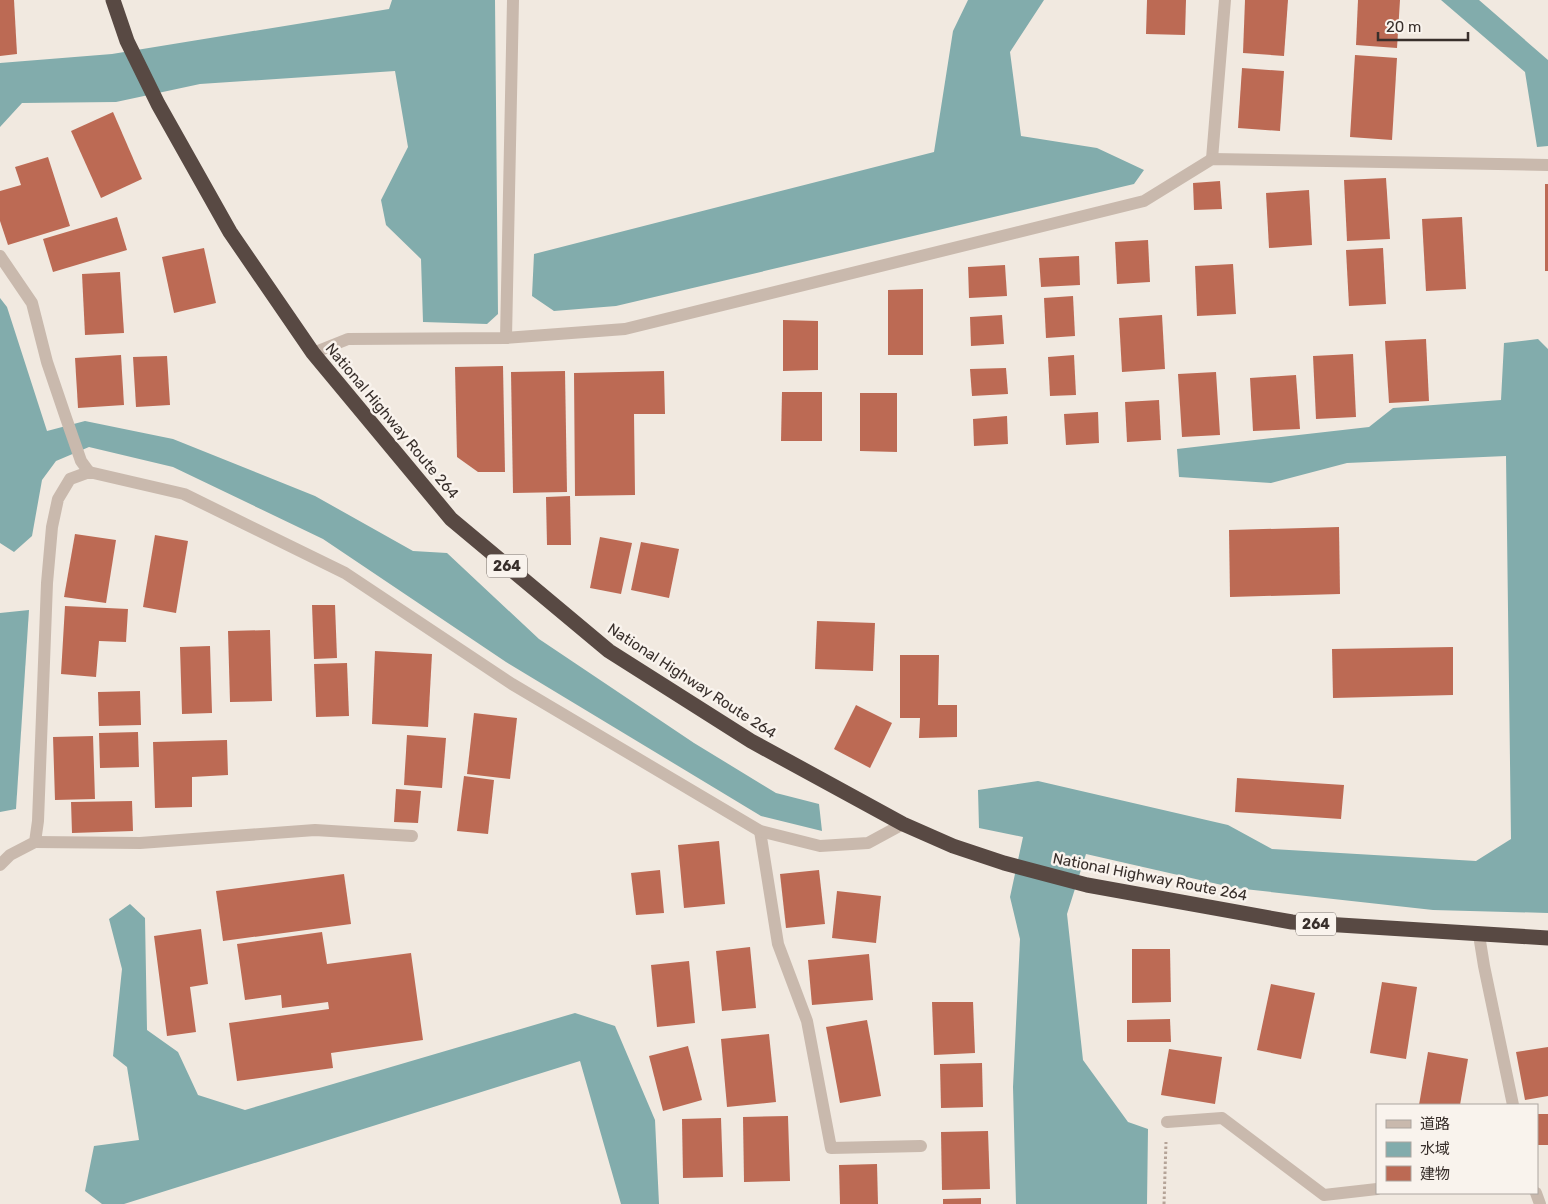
<svg xmlns="http://www.w3.org/2000/svg" width="1548" height="1204" viewBox="0 0 1548 1204" font-family="Rubik,'Noto Sans JP',sans-serif">
<style>
.water{fill:#82acac}
.building{fill:#bc6a54}
.lines{fill:none;stroke-linecap:round;stroke-linejoin:round}
.path{stroke:#b5a397;stroke-width:3;stroke-dasharray:2.5 2.5;stroke-linecap:butt}
.street{stroke:#c9b9ad;stroke-width:12}
.highway{stroke:#584943;stroke-width:15}
.labels{text-anchor:middle;stroke-width:5;stroke-linejoin:round;paint-order:stroke}
.shield{fill:#f9f3ed;stroke:#726a65;stroke-width:1}
.shield-label{font-size:14px;font-weight:bold;fill:#382f2b}
.street-label{font-size:15px;fill:#382f2b;stroke:#f9f3ed}
</style>
<rect width="100%" height="100%" fill="#f1e9e0"/>
<!-- water -->
<g class="water">
<polygon points="392,0 495,0 498,314 487,324 423,322 421,259 386,225 381,200 408,147 395,71 200,84 116,102 22,103 0,127 0,63 112,54 389,9"/>
<polygon points="968,0 1044,0 1010,52 1021,136 1097,148 1144,170 1134,184 616,306 554,311 532,296 534,254 934,152 953,31"/>
<polygon points="1441,0 1479,0 1548,60 1548,146 1537,147 1525,72"/>
<polygon points="0,298 7,307 47,431 85,421 173,439 315,496 413,551 447,553 539,639 694,743 776,793 819,804 822,831 761,816 506,662 323,539 173,467 89,447 56,461 42,480 32,536 14,552 0,543"/>
<polygon points="1538,339 1548,349 1548,913 1433,910 1235,888 1086,854 1067,914 1083,1060 1128,1122 1148,1129 1147,1204 1016,1204 1013,1087 1020,939 1010,897 1023,837 979,828 978,790 1038,781 1228,825 1272,849 1476,861 1511,839 1506,456 1347,463 1271,483 1179,477 1177,449 1369,427 1393,408 1501,400 1504,343"/>
<polygon points="29,610 16,809 0,812 0,613"/>
<polygon points="130,904 145,918 147,1030 178,1052 198,1095 245,1110 575,1013 615,1026 655,1120 659,1204 621,1204 580,1061 124,1204 102,1204 85,1191 94,1146 139,1140 127,1067 113,1056 122,969 109,919"/>
</g>
<!-- building -->
<g class="building">
<polygon points="0,0 14,0 17,54 0,56"/>
<polygon points="1147,0 1186,0 1185,35 1146,34"/>
<polygon points="1245,0 1288,0 1284,56 1243,53"/>
<polygon points="1358,0 1400,0 1397,48 1356,45"/>
<polygon points="1355,55 1397,58 1392,140 1350,137"/>
<polygon points="1242,68 1284,71 1280,131 1238,128"/>
<polygon points="113,112 142,179 101,198 71,131"/>
<polygon points="48,157 70,226 8,245 0,221 0,191 21,185 15,167"/>
<polygon points="1386,178 1390,239 1347,241 1344,180"/>
<polygon points="1220,181 1222,209 1194,210 1193,183"/>
<rect x="1545" y="184" width="3" height="87"/>
<polygon points="1309,190 1312,245 1269,248 1266,193"/>
<polygon points="117,217 127,250 53,272 43,239"/>
<polygon points="1462,217 1466,289 1426,291 1422,219"/>
<polygon points="1148,240 1150,282 1117,284 1115,242"/>
<polygon points="204,248 216,303 174,313 162,257"/>
<polygon points="1383,248 1386,304 1349,306 1346,250"/>
<polygon points="1079,256 1080,285 1041,287 1039,258"/>
<polygon points="1233,264 1236,314 1197,316 1195,266"/>
<polygon points="1005,265 1007,296 969,298 968,267"/>
<polygon points="120,272 124,333 85,335 82,274"/>
<polygon points="923,289 923,355 888,355 888,290"/>
<polygon points="1073,296 1075,336 1046,338 1044,298"/>
<polygon points="1002,315 1004,344 971,346 970,317"/>
<polygon points="1162,315 1165,369 1122,372 1119,318"/>
<polygon points="783,320 818,321 818,370 783,371"/>
<polygon points="1426,339 1429,401 1389,403 1385,341"/>
<polygon points="1353,354 1356,417 1316,419 1313,356"/>
<polygon points="121,355 124,405 78,408 75,358"/>
<polygon points="1074,355 1076,395 1050,396 1048,357"/>
<polygon points="167,356 170,405 136,407 133,357"/>
<polygon points="503,366 505,472 478,472 457,457 455,367"/>
<polygon points="1006,368 1008,394 972,396 970,369"/>
<polygon points="565,371 567,492 513,493 511,372"/>
<polygon points="664,371 665,414 634,414 635,495 575,496 574,373"/>
<polygon points="1216,372 1220,435 1182,437 1178,374"/>
<polygon points="1296,375 1300,429 1253,431 1250,378"/>
<polygon points="782,392 822,392 822,441 781,441"/>
<polygon points="860,393 897,393 897,452 860,451"/>
<polygon points="1159,400 1161,440 1127,442 1125,402"/>
<polygon points="1098,412 1099,443 1066,445 1064,414"/>
<polygon points="1007,416 1008,444 974,446 973,419"/>
<polygon points="570,496 571,545 547,545 546,497"/>
<polygon points="1339,527 1340,594 1230,597 1229,530"/>
<polygon points="75,534 116,540 106,603 64,597"/>
<polygon points="155,535 188,541 176,613 143,607"/>
<polygon points="600,537 632,543 621,594 590,588"/>
<polygon points="641,542 679,549 669,598 631,590"/>
<polygon points="312,605 335,605 337,658 314,659"/>
<polygon points="65,606 128,609 126,642 99,641 96,677 61,674"/>
<polygon points="817,621 875,623 873,671 815,669"/>
<polygon points="270,630 272,701 230,702 228,631"/>
<polygon points="210,646 212,713 182,714 180,647"/>
<polygon points="1453,647 1453,695 1333,698 1332,649"/>
<polygon points="375,651 432,654 428,727 372,724"/>
<polygon points="900,655 939,655 938,705 957,705 957,737 919,738 920,718 900,718"/>
<polygon points="347,663 349,716 316,717 314,664"/>
<polygon points="140,691 141,725 99,726 98,692"/>
<polygon points="856,705 892,723 870,768 834,749"/>
<polygon points="474,713 517,718 510,779 467,774"/>
<polygon points="138,732 139,767 100,768 99,733"/>
<polygon points="407,735 446,738 442,788 404,785"/>
<polygon points="93,736 95,799 55,800 53,737"/>
<polygon points="227,740 228,775 192,777 192,807 155,808 153,742"/>
<polygon points="464,776 494,780 488,834 457,831"/>
<polygon points="1237,778 1344,785 1341,819 1235,812"/>
<polygon points="396,789 421,791 418,823 394,822"/>
<polygon points="132,801 133,831 72,833 71,802"/>
<polygon points="719,841 725,904 684,908 678,845"/>
<polygon points="660,870 664,913 636,915 631,873"/>
<polygon points="819,870 825,924 786,928 780,874"/>
<polygon points="344,874 351,924 223,941 216,891"/>
<polygon points="837,891 881,896 876,943 832,938"/>
<polygon points="201,929 208,984 190,987 196,1032 167,1036 154,936"/>
<polygon points="322,932 327,964 411,953 423,1040 331,1053 333,1068 237,1081 229,1023 329,1009 328,1002 282,1008 281,995 245,1000 237,944"/>
<polygon points="750,947 756,1008 722,1011 716,951"/>
<polygon points="1132,949 1170,949 1171,1002 1132,1003"/>
<polygon points="869,954 873,1000 812,1005 808,960"/>
<polygon points="689,961 695,1023 657,1027 651,965"/>
<polygon points="1382,982 1417,987 1406,1059 1370,1053"/>
<polygon points="1271,984 1315,993 1301,1059 1257,1050"/>
<polygon points="932,1002 973,1002 975,1053 934,1055"/>
<polygon points="1170,1019 1171,1042 1127,1042 1127,1020"/>
<polygon points="867,1020 881,1096 840,1103 826,1027"/>
<polygon points="769,1034 776,1102 727,1107 721,1039"/>
<polygon points="688,1046 702,1100 663,1111 649,1056"/>
<polygon points="1548,1047 1548,1096 1525,1100 1516,1052"/>
<polygon points="1169,1049 1222,1057 1215,1104 1161,1095"/>
<polygon points="1428,1052 1468,1059 1460,1105 1419,1105"/>
<polygon points="982,1063 983,1107 941,1108 940,1064"/>
<rect x="1537" y="1114" width="11" height="31"/>
<polygon points="788,1116 790,1181 744,1182 743,1117"/>
<polygon points="721,1118 723,1177 683,1178 682,1119"/>
<polygon points="988,1131 990,1189 942,1190 941,1132"/>
<polygon points="877,1164 878,1204 840,1204 839,1165"/>
<polygon points="981,1198 981,1204 943,1204 943,1199"/>
</g>
<g class="lines">
<!-- path -->
<polyline class="path" points="1164,1204 1166,1142"/>
<!-- street -->
<g class="street">
<polyline points="1212,159 1225,0"/>
<polyline points="0,256 32,303 47,362 66,418 81,461 89,472"/>
<polyline points="506,338 513,0"/>
<polyline points="313,353 348,339 506,338 625,329 1144,201 1212,159 1548,165"/>
<polyline points="760,831 778,944 807,1021 831,1148 921,1146"/>
<polyline points="35,842 140,843 315,830 412,836"/>
<polyline points="0,865 10,855 35,842 38,821 47,583 52,527 58,499 70,479 89,472 184,494 345,573 512,684 760,831 820,846 868,843 903,824"/>
<polyline points="1479,935 1484,966 1513,1105"/>
<polyline points="1167,1122 1222,1118 1324,1195 1377,1189"/>
<polyline points="1536,1193 1540,1204"/>
</g>
<!-- highway -->
<polyline class="highway" points="113,0 127,41 158,104 230,232 313,353 451,519 609,651 751,741 903,824 953,846 1004,863 1087,885 1292,922 1548,938"/>
</g>
<g class="labels">
<!-- shield labels -->
<g class="shield">
<rect x="487" y="554.5" width="40" height="23" rx="4"/>
<rect x="1296" y="912.5" width="40" height="23" rx="4"/>
</g>
<g class="shield-label">
<text x="507" y="571">264</text>
<text x="1316" y="929">264</text>
</g>
<!-- street labels -->
<g class="street-label">
<text transform="translate(392 421) rotate(50)" y="5">National Highway Route 264</text>
<text transform="translate(692 681) rotate(33)" y="5">National Highway Route 264</text>
<text transform="translate(1150 877) rotate(11)" y="5">National Highway Route 264</text>
</g>
</g>
<!-- legend -->
<rect x="1376" y="1104" width="162" height="90" fill="#f9f3ed" stroke="#aca59f"/>
<rect x="1386" y="1120" width="25" height="8" fill="#c9b9ad" stroke="#aca59f"/>
<text x="1420" y="1129" font-size="15" fill="#382f2b">道路</text>
<rect x="1386" y="1142" width="25" height="15" fill="#82acac" stroke="#aca59f"/>
<text x="1420" y="1154" font-size="15" fill="#382f2b">水域</text>
<rect x="1386" y="1166" width="25" height="15" fill="#bc6a54" stroke="#aca59f"/>
<text x="1420" y="1179" font-size="15" fill="#382f2b">建物</text>
<!-- scale -->
<path d="M1378 32v8h90v-8" fill="none" stroke="#382f2b" stroke-width="2.5"/>
<text x="1386" y="32" font-size="15" fill="#382f2b" stroke="#f9f3ed" stroke-width="4" paint-order="stroke">20 m</text>
</svg>
